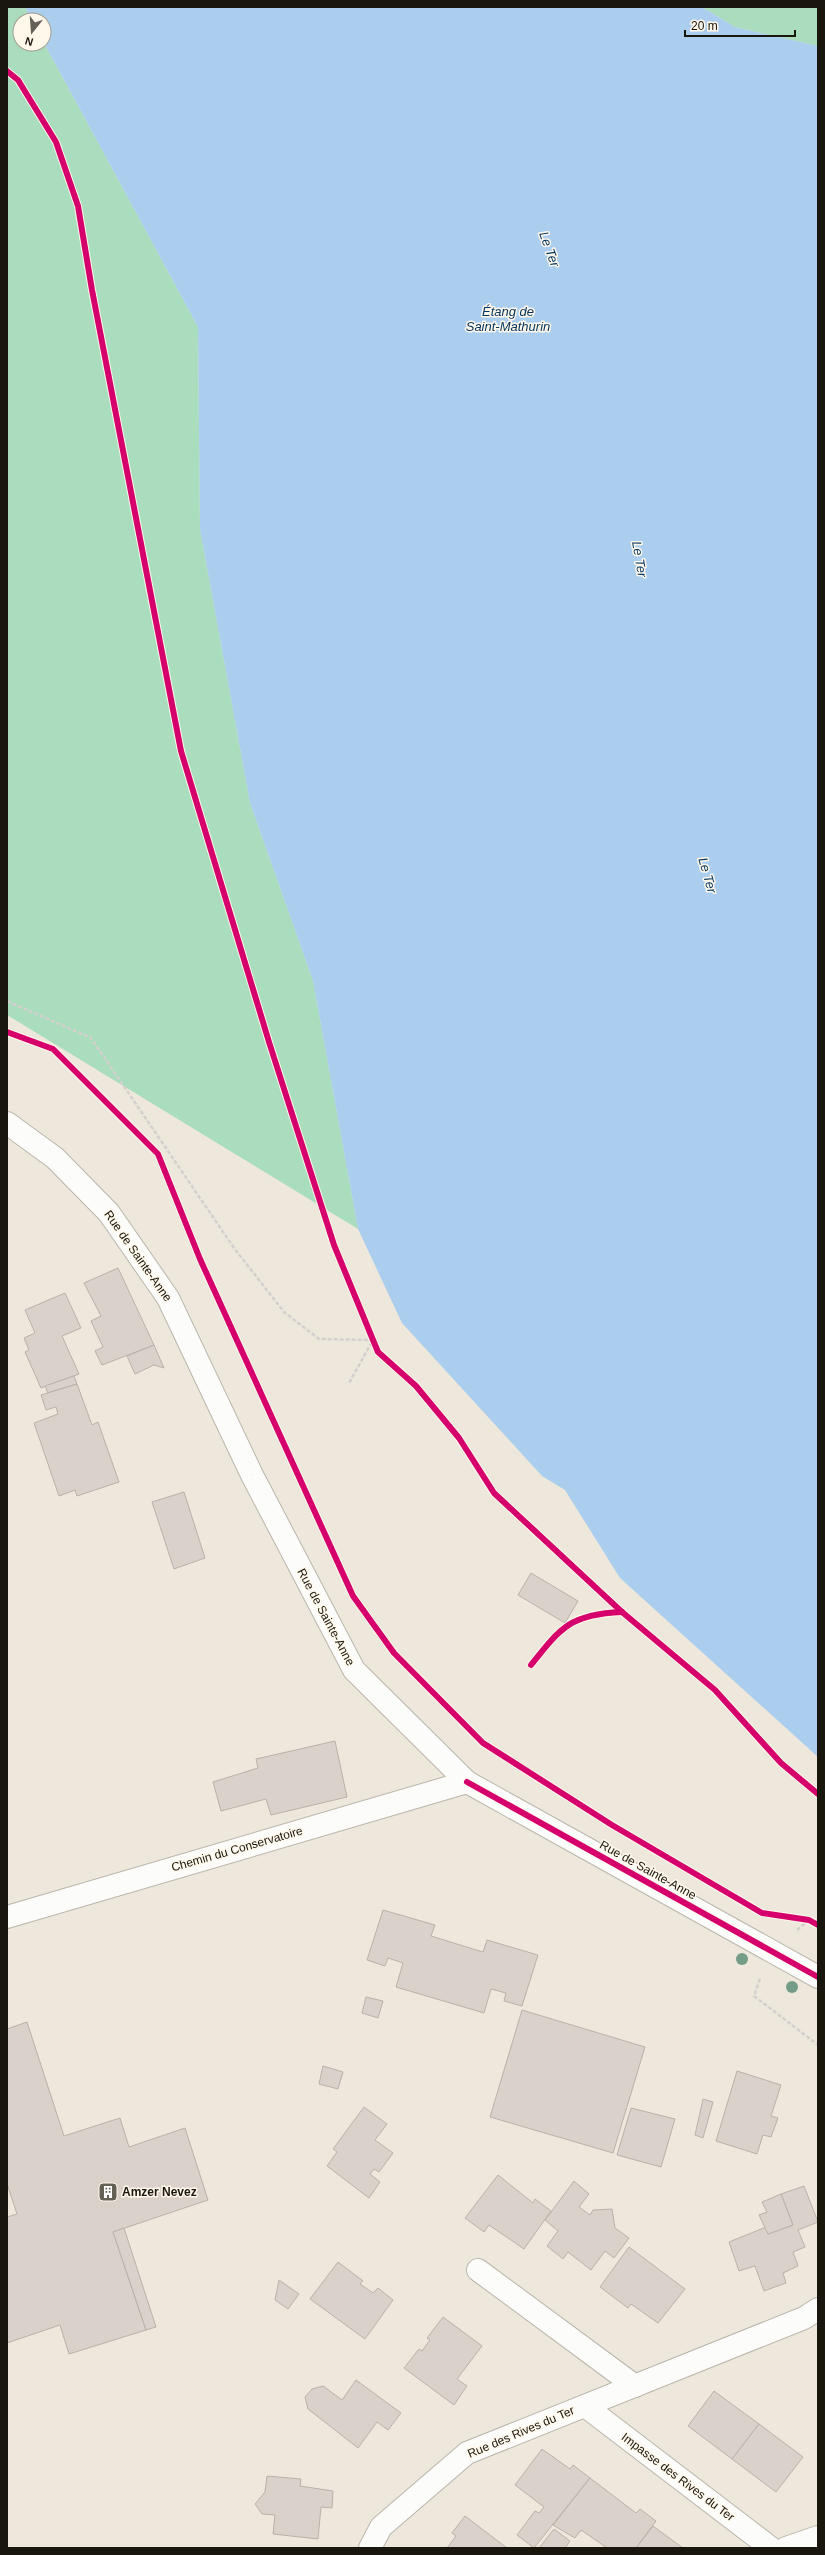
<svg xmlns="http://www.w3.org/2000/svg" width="825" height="2555" viewBox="0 0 825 2555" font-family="Arial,sans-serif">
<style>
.forest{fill:#a9ddbd}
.water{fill:#abcdee}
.building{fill:#d9d1ca;stroke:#b9b2aa}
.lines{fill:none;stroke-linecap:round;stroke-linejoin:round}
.minor-casing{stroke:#bab5ac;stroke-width:24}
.path{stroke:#d3d0cd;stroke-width:2.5;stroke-dasharray:4 2;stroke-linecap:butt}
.minor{stroke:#fcfcfa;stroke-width:22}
.cycleway-casing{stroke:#fff8eb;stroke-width:8}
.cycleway{stroke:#d6006c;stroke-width:6}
.tree{fill:#749c86}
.labels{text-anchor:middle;stroke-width:3;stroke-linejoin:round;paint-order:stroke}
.street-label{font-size:12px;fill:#19160e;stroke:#fff8eb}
.poi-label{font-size:12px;font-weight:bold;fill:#19160e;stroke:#fff8eb;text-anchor:start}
.water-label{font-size:13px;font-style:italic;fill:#01335c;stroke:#fff8eb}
</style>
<rect width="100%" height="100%" fill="#eee8dc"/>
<!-- forest -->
<g class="forest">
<polygon points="7,7 25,7 32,20 20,20 20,44 44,43 198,327 200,529 250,803 313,981 358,1229 7,1015"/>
<polygon points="702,7 818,7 818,46 735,27"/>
</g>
<!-- water -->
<polygon class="water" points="25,7 702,7 735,27 818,46 818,1757 620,1578 565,1490 542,1476 402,1323 358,1229 313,981 250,803 200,529 198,327 44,43 44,20 32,20"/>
<!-- building -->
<g class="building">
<polygon points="118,1268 154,1345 102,1365 95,1351 103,1347 91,1321 101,1316 84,1283"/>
<polygon points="65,1293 81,1328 62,1336 79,1374 41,1388 25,1352 29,1350 24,1338 35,1333 25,1310"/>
<polygon points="154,1345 164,1368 154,1365 135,1374 127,1356"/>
<polygon points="74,1376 77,1384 48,1393 45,1386"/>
<polygon points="77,1384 92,1425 98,1422 119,1482 77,1496 75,1490 59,1496 34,1423 58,1414 56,1407 46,1410 41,1395"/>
<polygon points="184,1492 205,1558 174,1569 152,1502"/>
<polygon points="531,1573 578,1601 565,1623 518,1595"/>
<polygon points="335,1741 347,1797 271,1815 266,1799 221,1811 213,1782 258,1768 256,1759"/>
<polygon points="383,1910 435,1925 431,1936 483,1952 487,1940 538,1955 522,2006 504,2001 506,1993 491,1989 484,2013 396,1987 403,1963 388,1958 385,1966 367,1960"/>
<polygon points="366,1997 383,2001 378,2018 362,2013"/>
<polygon points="522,2010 645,2047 613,2153 490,2117"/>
<polygon points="27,2022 64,2136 120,2118 129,2147 185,2128 208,2200 113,2232 146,2330 69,2354 60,2325 7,2343 7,2217 17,2214 7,2184 7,2029"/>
<polygon points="323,2066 343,2072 338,2089 319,2084"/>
<polygon points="737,2071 781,2085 771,2116 778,2118 771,2137 763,2135 757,2154 716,2141"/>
<polygon points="703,2099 713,2102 703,2138 695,2135"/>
<polygon points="364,2107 387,2124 375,2140 393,2153 379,2172 374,2169 370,2174 380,2182 369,2198 327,2166 337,2152 333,2149"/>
<polygon points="631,2108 675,2119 661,2167 617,2155"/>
<polygon points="498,2175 533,2203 535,2199 551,2211 524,2249 489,2225 484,2232 465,2218"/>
<polygon points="574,2181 589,2194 579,2207 590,2215 593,2210 612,2209 615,2228 629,2238 614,2258 605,2251 591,2270 568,2252 563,2259 547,2246 558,2231 545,2220"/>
<polygon points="804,2186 818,2222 798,2230 805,2247 793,2252 798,2266 783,2273 786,2283 764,2291 755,2266 739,2271 729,2242 766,2227 768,2234 793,2225 781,2194"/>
<polygon points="781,2194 793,2225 768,2234 759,2215 767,2212 762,2202"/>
<polygon points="124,2228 156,2327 146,2330 113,2232"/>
<polygon points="629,2247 685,2289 658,2323 631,2304 628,2308 600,2287"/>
<polygon points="338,2262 363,2281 360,2284 373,2293 378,2288 393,2300 365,2339 310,2299"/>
<polygon points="279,2280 299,2294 288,2309 275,2300"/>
<polygon points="443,2317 482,2346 457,2379 467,2386 454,2405 404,2368 419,2349 422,2351 430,2340 427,2338"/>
<polygon points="356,2380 401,2413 388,2430 377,2422 358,2448 308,2409 305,2397 312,2389 323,2386 342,2400"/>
<polygon points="714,2391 759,2424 732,2459 688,2426"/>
<polygon points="759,2424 803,2457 776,2492 732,2459"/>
<polygon points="542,2449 570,2469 573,2465 590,2478 534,2548 517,2535 535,2511 539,2513 544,2507 515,2485"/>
<polygon points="267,2476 301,2479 300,2486 333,2491 332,2508 321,2507 318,2539 273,2534 275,2515 262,2514 255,2504 265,2492"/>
<polygon points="590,2478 636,2513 640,2509 656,2521 636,2548 607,2548 581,2530 575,2538 553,2525"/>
<polygon points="465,2516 507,2548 447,2548 456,2536 452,2533"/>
<polygon points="653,2526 683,2548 636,2548"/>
<polygon points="554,2529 570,2541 565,2548 539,2548"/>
</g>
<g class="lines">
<defs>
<g id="minor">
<polyline points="7,1123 55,1158 109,1213 168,1298 252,1475 354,1670 467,1782 818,1977"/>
<polyline points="7,1917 467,1782"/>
<polyline points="478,2270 635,2386"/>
<polyline points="585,2406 771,2548"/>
<polyline points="370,2548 381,2527 467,2453 804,2318 818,2309"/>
<polyline points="786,2548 818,2537"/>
</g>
</defs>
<!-- minor casing -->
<use href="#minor" class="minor-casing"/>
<!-- path -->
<g class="path">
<polyline points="7,71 18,80 56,142 78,206 92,290 181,751 269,1042 334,1245 373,1340 378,1352 416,1386 459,1438 494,1493 622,1612 715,1690 781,1763 818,1794"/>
<polyline points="7,1001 91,1038 234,1248 284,1312 319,1339 373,1340 349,1383"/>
<polyline points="797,1930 809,1920"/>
<polyline points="760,1979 754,1996 818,2045"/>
</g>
<!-- minor -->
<use href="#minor" class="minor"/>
<defs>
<g id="cycleway">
<polyline points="7,71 18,80 56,142 78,206 92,290 181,751 269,1042 334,1245 373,1340 378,1352 416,1386 459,1438 494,1493 622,1612 715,1690 781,1763 818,1794"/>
<polyline points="7,1032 53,1049 158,1154 200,1259 353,1596 394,1653 483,1743 612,1825 762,1913 809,1920 818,1925"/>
<path d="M 531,1665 C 561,1627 571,1614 622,1612"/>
<polyline points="467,1782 818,1977"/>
</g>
</defs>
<!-- cycleway casing -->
<use href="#cycleway" class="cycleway-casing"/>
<!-- cycleway -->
<use href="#cycleway" class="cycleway"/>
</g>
<!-- trees -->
<g class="tree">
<circle cx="742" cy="1959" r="6"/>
<circle cx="792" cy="1987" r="6"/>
</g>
<!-- icons -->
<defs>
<symbol id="building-square" viewBox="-11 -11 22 22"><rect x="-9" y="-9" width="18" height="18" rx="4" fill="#646056" stroke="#fff8eb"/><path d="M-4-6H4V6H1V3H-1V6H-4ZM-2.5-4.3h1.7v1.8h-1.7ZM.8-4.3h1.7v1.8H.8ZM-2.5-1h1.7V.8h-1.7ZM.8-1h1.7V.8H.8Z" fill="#fff"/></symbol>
</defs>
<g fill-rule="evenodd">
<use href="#building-square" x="97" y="2181" width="22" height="22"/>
</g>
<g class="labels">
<!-- street labels -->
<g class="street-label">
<text transform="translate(138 1256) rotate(55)" y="4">Rue de Sainte-Anne</text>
<text transform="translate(326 1617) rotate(62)" y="4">Rue de Sainte-Anne</text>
<text transform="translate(237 1849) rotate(-16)" y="4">Chemin du Conservatoire</text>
<text transform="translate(648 1870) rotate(29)" y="4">Rue de Sainte-Anne</text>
<text transform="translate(521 2432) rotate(-23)" y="4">Rue des Rives du Ter</text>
<text transform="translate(678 2477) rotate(37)" y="4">Impasse des Rives du Ter</text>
</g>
<!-- poi labels -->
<g class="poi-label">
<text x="122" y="2196">Amzer Nevez</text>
</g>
<!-- water labels -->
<g class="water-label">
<text transform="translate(550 249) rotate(70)" y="5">Le Ter</text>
<text x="508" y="316">Étang de<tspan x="508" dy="15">Saint-Mathurin</tspan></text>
<text transform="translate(640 559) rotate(80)" y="5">Le Ter</text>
<text transform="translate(708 875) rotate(74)" y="5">Le Ter</text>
</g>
</g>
<!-- border -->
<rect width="825" height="2555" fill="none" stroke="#19160e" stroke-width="16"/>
<!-- north arrow -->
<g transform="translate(32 32) rotate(197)"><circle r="19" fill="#fff8eb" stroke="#a39e93"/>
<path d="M0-3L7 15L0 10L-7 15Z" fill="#646056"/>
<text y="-6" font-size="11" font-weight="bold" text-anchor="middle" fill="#19160e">N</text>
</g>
<!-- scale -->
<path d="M685 30v6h110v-6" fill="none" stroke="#19160e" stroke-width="2"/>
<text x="691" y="30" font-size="12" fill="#19160e" stroke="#fff8eb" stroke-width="3" paint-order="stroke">20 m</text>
</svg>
